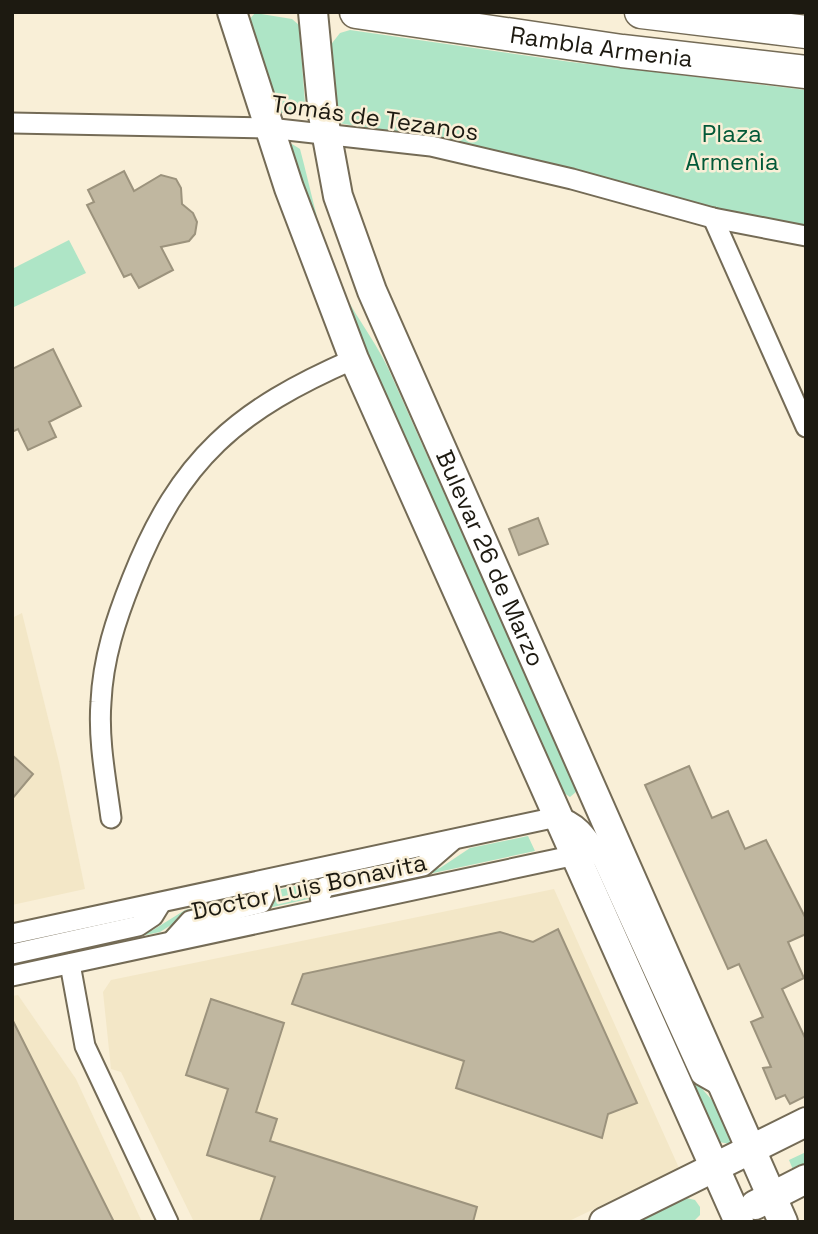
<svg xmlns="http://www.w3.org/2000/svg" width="818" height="1234" viewBox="0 0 818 1234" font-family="'Space Grotesk',sans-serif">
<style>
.built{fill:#f3e7c7}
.green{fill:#aee5c6}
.building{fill:#c0b7a0;stroke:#9c937d;stroke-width:2}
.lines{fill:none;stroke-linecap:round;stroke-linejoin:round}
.street-casing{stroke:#746b56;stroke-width:23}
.secondary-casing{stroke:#746b56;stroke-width:32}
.primary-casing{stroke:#746b56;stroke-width:35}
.street{stroke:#fff;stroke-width:19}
.secondary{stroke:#fff;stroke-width:28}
.primary{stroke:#fff;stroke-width:32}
.labels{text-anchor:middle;stroke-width:5;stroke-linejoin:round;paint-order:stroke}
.street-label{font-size:24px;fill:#1d1a11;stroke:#f9efd7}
.park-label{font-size:24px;fill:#025938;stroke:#f9efd7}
</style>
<rect width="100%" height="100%" fill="#f9efd7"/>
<!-- built -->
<g class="built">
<polygon points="22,613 59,762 85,889 12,905 12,618"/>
<polygon points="554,889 679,1168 567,1222 194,1222 121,1072 111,1069 103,992 111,980"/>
<polygon points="18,995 76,1079 142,1222 12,1222 12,996"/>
</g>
<!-- green -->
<g class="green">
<polygon points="255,13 292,19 299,25 305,103 297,115 276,112 249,20"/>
<polygon points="350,30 571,62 806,90 806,230 722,213 501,152 339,123 334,118 329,47 340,33"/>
<path d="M 292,144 L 300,149 C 313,197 321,246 343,291 C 358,321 380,347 393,379 C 453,515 516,650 576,786 L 577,791 L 570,797 L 561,791 L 419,476 L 320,247 L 290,148 Z"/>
<polygon points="69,240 86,273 14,307 12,269"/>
<polygon points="528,836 535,851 336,894 335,891 440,868 470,848"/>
<polygon points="597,870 691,1076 724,1114 732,1140 730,1144 719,1142"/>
<polygon points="326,879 314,887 308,899 264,909 278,890"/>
<polygon points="252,895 252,899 187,915 160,932 12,963 12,960 153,930 185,910"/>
<polygon points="806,1152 806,1166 794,1172 789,1160"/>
<polygon points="686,1198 695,1200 700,1207 700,1215 693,1222 637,1222"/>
</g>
<!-- building -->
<g class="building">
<polygon points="124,171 134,191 161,175 176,179 181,188 182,204 193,213 197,222 195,234 189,241 161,247 173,270 139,288 131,274 124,277 87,205 94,202 88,190"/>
<polygon points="53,349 81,406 49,422 56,437 28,450 18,429 12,432 12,369"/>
<polygon points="538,518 548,544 519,555 509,529"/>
<polygon points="12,755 33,774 12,799"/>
<polygon points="689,766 712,818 728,811 745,849 766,840 806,919 806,934 788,942 804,978 782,989 806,1040 806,1096 790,1104 785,1095 776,1099 763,1068 771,1067 751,1022 763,1017 739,964 728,969 645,785"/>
<polygon points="558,929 637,1103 608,1114 602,1138 456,1088 464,1061 292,1004 303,974 500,932 533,942"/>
<polygon points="211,999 284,1023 256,1112 277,1119 270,1141 477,1207 473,1222 260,1222 275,1177 207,1155 228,1089 186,1075"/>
<polygon points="12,1019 114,1222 12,1222"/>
</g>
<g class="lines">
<defs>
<g id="street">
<polyline points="12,123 269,128 431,146 572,179 713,218 806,236"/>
<polyline points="713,218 806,427"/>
<path d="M 111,818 C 106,780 98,740 101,702 C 103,658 116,619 132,579 C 180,458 237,410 354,359"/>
<polyline points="322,908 320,896 325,887 423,866 452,841"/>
<path d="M 12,934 L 557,817 C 580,821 591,843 603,860 L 701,1075 L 724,1088"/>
<polyline points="172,941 190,921 261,903 265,895 262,881"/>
<polyline points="12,954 138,926 153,916 161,903"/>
<polyline points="70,964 85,1046 168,1222"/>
<polyline points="12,976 576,855 585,850"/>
</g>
<g id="secondary">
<polyline points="232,12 289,188 354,359 739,1222"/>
<path id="s1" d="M 313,12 L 323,115 L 338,196 L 372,291 L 783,1222"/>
<polyline points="755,1205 806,1179"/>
<polyline points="604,1222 806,1122"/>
</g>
<g id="primary">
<path id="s2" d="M 356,12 L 622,51 L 806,72"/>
<polyline points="641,12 806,32"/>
</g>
</defs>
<!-- street casing -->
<use href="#street" class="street-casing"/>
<!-- secondary casing -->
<use href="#secondary" class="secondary-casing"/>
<!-- primary casing -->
<use href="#primary" class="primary-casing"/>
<!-- street -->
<use href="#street" class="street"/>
<!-- secondary -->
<use href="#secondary" class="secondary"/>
<!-- primary -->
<use href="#primary" class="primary"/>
</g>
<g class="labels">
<!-- street labels -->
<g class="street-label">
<text dy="8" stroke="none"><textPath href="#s2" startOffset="248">Rambla Armenia</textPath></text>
<text transform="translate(375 118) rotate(8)" y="8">Tomás de Tezanos</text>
<text dy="8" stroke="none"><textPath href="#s1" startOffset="579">Bulevar 26 de Marzo</textPath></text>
<text transform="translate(309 887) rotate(-12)" y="8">Doctor Luis Bonavita</text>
</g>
<!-- park labels -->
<g class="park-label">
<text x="732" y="142">Plaza<tspan x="732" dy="28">Armenia</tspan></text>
</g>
</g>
<!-- border -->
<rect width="818" height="1234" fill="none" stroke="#1d1a11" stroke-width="28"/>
</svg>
